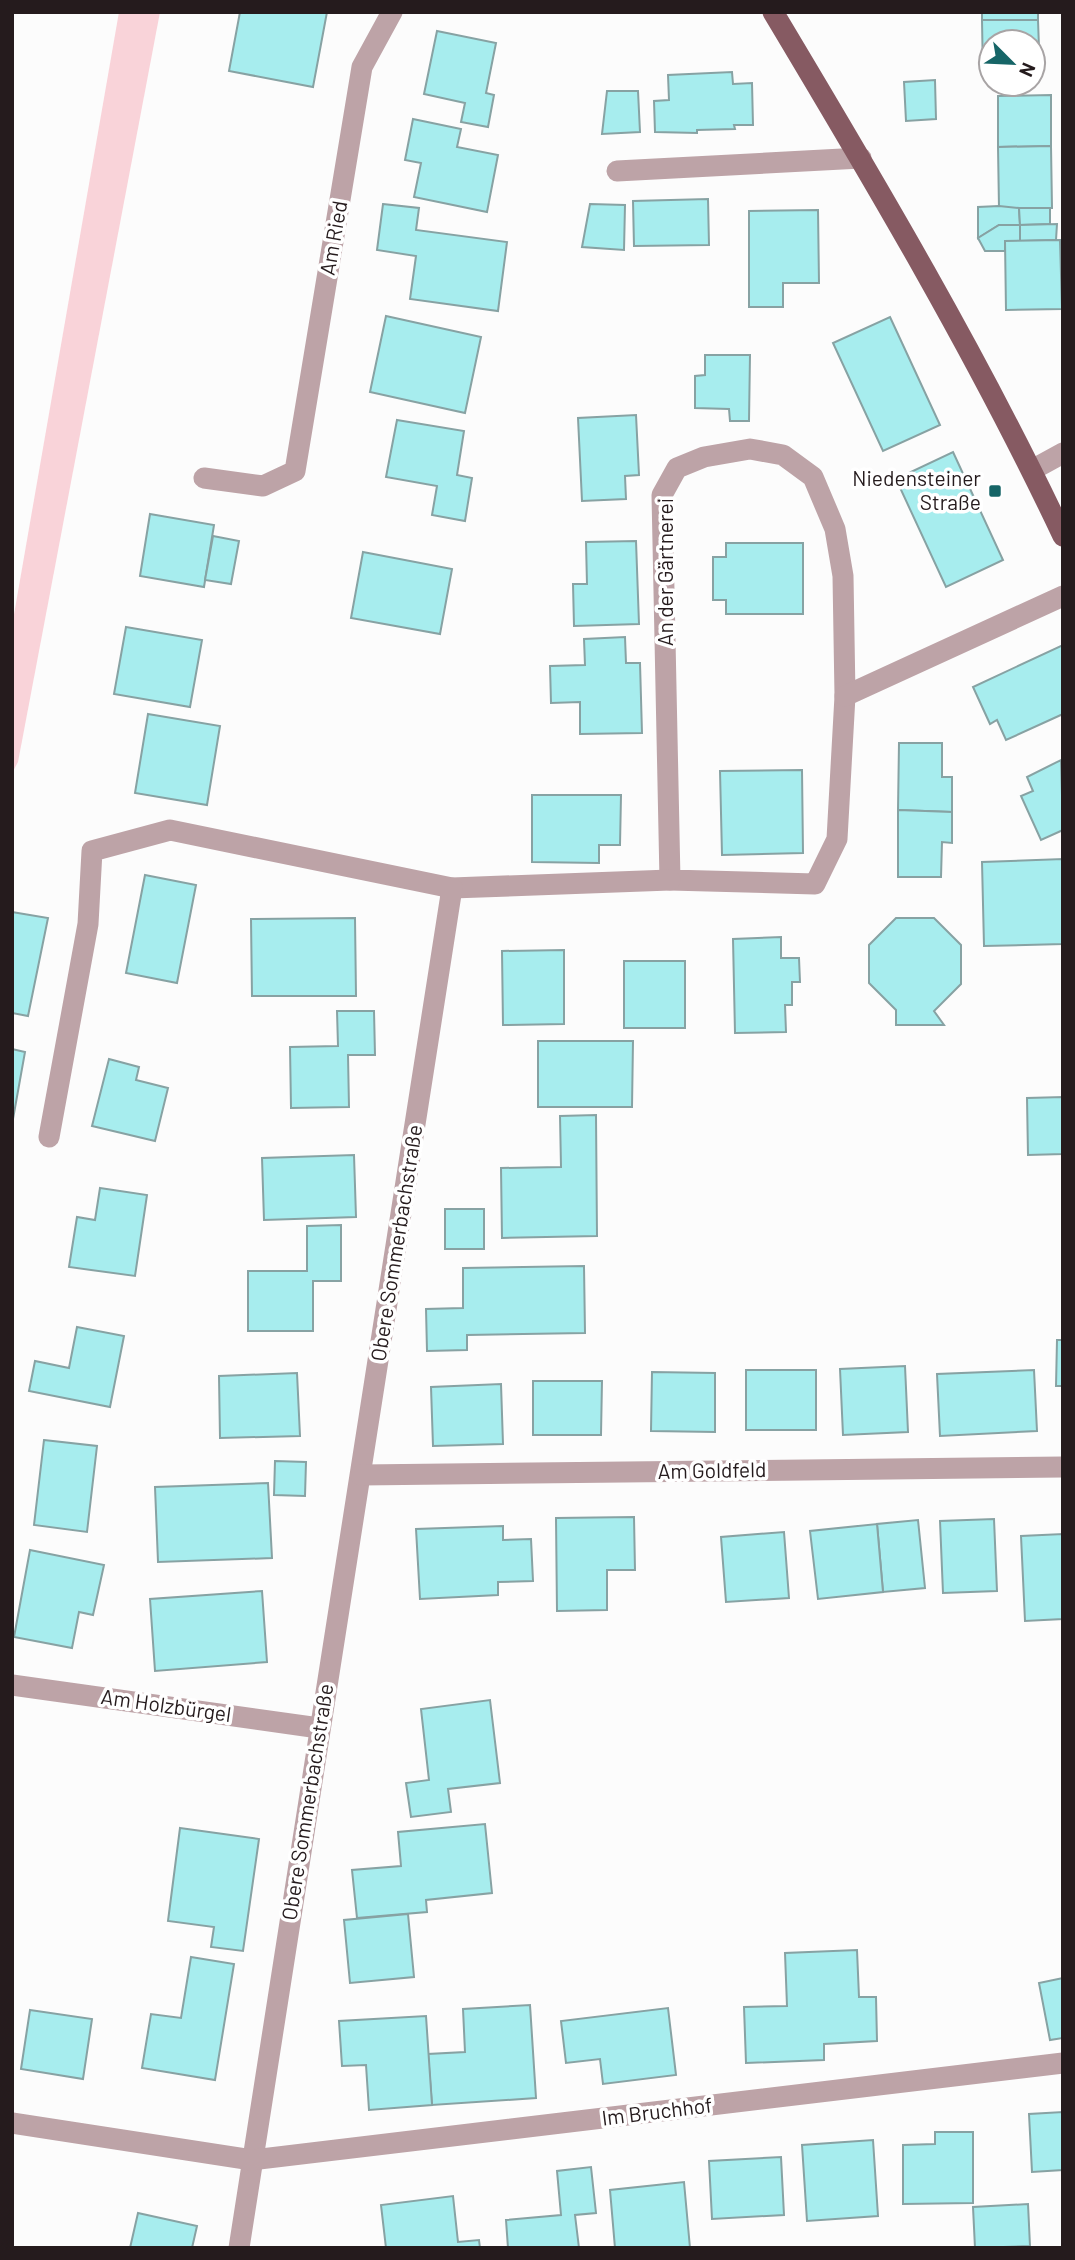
<svg xmlns="http://www.w3.org/2000/svg" width="1075" height="2260" viewBox="0 0 1075 2260" font-family="Barlow,sans-serif">
<style>
.green{fill:#f9d3d9}
.building{fill:#a7edee;stroke:#87a2a3;stroke-width:2}
.lines{fill:none;stroke-linecap:round;stroke-linejoin:round}
.minor{stroke:#bda3a7;stroke-width:21}
.major{stroke:#865a62;stroke-width:21}
.poi-dot{fill:#166567;stroke:#fff;stroke-width:2.5}
.labels{text-anchor:middle;stroke-width:7;stroke-linejoin:round;paint-order:stroke}
.street-label{font-size:21px;fill:#251b1d;stroke:#fff}
.poi-label{font-size:21px;fill:#251b1d;stroke:#fff;text-anchor:end}
</style>
<rect width="100%" height="100%" fill="#fcfcfc"/>
<!-- green -->
<polygon class="green" points="119,12 160,12 18,762 12,773 12,626"/>
<!-- building -->
<g class="building">
<polygon points="240,12 327,12 313,87 229,71"/>
<rect x="982" y="12" width="56" height="8"/>
<polygon points="982,20 1038,20 1040,76 1033,76 1033,42 991,42 991,78 983,78"/>
<polygon points="437,31 496,43 486,93 494,95 488,127 461,122 465,103 424,94"/>
<polygon points="732,72 733,84 752,83 753,125 734,125 735,129 697,130 697,133 655,132 654,101 669,100 668,75"/>
<polygon points="935,80 936,119 906,121 904,82"/>
<polygon points="607,91 638,91 640,132 602,134"/>
<polygon points="1051,95 1051,146 998,147 998,96"/>
<polygon points="413,119 461,129 457,147 498,155 487,212 414,197 421,163 405,160"/>
<polygon points="1051,146 1052,208 999,208 998,147"/>
<polygon points="708,199 709,245 634,246 633,201"/>
<polygon points="383,204 419,208 416,230 507,242 498,311 410,299 416,256 377,250"/>
<polygon points="590,204 625,205 624,250 582,247"/>
<polygon points="999,206 1019,208 1020,225 999,225 978,238 978,207"/>
<polygon points="1019,208 1050,208 1050,224 1020,225"/>
<polygon points="818,210 819,283 783,283 783,307 749,307 749,211"/>
<polygon points="1057,224 1056,240 1020,241 1020,225"/>
<polygon points="999,225 1020,225 1020,241 1005,241 1005,251 985,251 978,238"/>
<polygon points="1060,240 1062,309 1006,310 1005,241"/>
<polygon points="386,316 481,337 465,413 370,392"/>
<polygon points="890,317 940,425 883,451 833,343"/>
<polygon points="705,355 750,355 749,421 730,421 729,409 695,408 695,376 705,375"/>
<polygon points="636,415 639,475 625,476 626,499 582,501 578,418"/>
<polygon points="397,420 464,431 457,475 472,478 465,521 432,515 437,486 386,477"/>
<polygon points="953,452 1003,560 946,587 896,479"/>
<polygon points="150,514 214,525 204,587 140,576"/>
<polygon points="213,536 239,541 231,584 205,580"/>
<polygon points="636,541 639,624 574,626 573,584 587,584 586,542"/>
<polygon points="726,543 803,543 803,614 726,614 726,600 713,600 713,557 726,557"/>
<polygon points="363,552 452,569 440,634 351,618"/>
<polygon points="126,627 202,640 190,707 114,694"/>
<polygon points="625,637 626,663 640,663 642,733 580,734 580,702 551,703 550,666 585,665 584,639"/>
<polygon points="1063,645 1063,714 1006,740 997,720 990,724 973,687"/>
<polygon points="148,714 220,726 207,805 135,793"/>
<polygon points="899,743 942,743 942,777 952,777 952,812 898,810"/>
<polygon points="1061,760 1063,830 1041,840 1021,796 1033,791 1027,777"/>
<polygon points="802,770 803,853 722,855 720,771"/>
<polygon points="532,795 621,795 620,845 599,845 599,863 532,862"/>
<polygon points="898,810 952,812 952,843 942,842 941,877 898,877"/>
<polygon points="1063,859 1063,944 984,946 982,862"/>
<polygon points="145,875 196,885 177,983 126,973"/>
<polygon points="12,912 48,918 28,1016 12,1013"/>
<polygon points="355,918 356,996 252,996 251,919"/>
<polygon points="896,918 934,918 961,945 961,984 934,1011 944,1025 896,1025 896,1010 869,983 869,945"/>
<polygon points="781,937 781,958 799,958 800,982 792,982 792,1005 785,1005 786,1032 735,1033 733,939"/>
<polygon points="564,950 564,1024 503,1025 502,951"/>
<rect x="624" y="961" width="61" height="67"/>
<polygon points="337,1011 374,1011 375,1055 348,1055 349,1107 291,1108 290,1047 338,1046"/>
<polygon points="538,1041 633,1041 632,1107 538,1107"/>
<polygon points="12,1049 25,1052 13,1119 12,1119"/>
<polygon points="109,1059 139,1067 136,1080 168,1088 155,1141 92,1126"/>
<polygon points="1063,1097 1063,1154 1028,1155 1027,1098"/>
<polygon points="596,1115 597,1236 502,1238 501,1168 561,1167 560,1116"/>
<polygon points="354,1155 356,1217 264,1220 262,1158"/>
<polygon points="100,1188 147,1195 135,1276 69,1267 77,1217 95,1220"/>
<rect x="445" y="1209" width="39" height="40"/>
<polygon points="341,1225 341,1281 313,1281 313,1331 248,1331 248,1271 307,1271 307,1226"/>
<polygon points="584,1266 585,1333 467,1335 467,1350 427,1351 426,1309 463,1308 463,1268"/>
<polygon points="77,1327 124,1336 110,1407 29,1391 35,1361 69,1368"/>
<polygon points="1057,1340 1063,1340 1063,1386 1056,1386"/>
<polygon points="905,1366 908,1432 843,1435 840,1369"/>
<rect x="746" y="1370" width="70" height="60"/>
<polygon points="1034,1370 1037,1431 940,1436 937,1374"/>
<polygon points="652,1372 715,1373 715,1432 651,1431"/>
<polygon points="297,1373 300,1436 220,1438 219,1376"/>
<polygon points="533,1381 602,1381 601,1435 533,1435"/>
<polygon points="501,1384 503,1444 433,1446 431,1387"/>
<polygon points="44,1440 97,1446 87,1532 34,1525"/>
<polygon points="275,1461 306,1462 305,1496 274,1495"/>
<polygon points="268,1483 272,1558 158,1562 155,1487"/>
<polygon points="634,1517 635,1570 607,1570 607,1610 557,1611 556,1518"/>
<polygon points="994,1519 997,1591 943,1593 940,1521"/>
<polygon points="918,1520 925,1588 883,1592 877,1524"/>
<polygon points="877,1524 883,1592 818,1599 810,1531"/>
<polygon points="503,1526 503,1540 531,1539 533,1581 498,1582 498,1595 420,1599 416,1529"/>
<polygon points="784,1532 789,1598 726,1602 721,1537"/>
<polygon points="1063,1534 1063,1619 1025,1621 1021,1536"/>
<polygon points="30,1550 104,1565 93,1615 79,1612 72,1648 14,1637"/>
<polygon points="262,1591 267,1662 155,1671 150,1599"/>
<polygon points="490,1700 500,1783 448,1789 451,1812 411,1817 406,1783 429,1780 421,1709"/>
<polygon points="485,1824 492,1893 426,1900 427,1912 357,1918 352,1870 401,1866 398,1832"/>
<polygon points="180,1828 259,1839 243,1951 211,1947 214,1927 168,1921"/>
<polygon points="408,1914 414,1977 350,1983 344,1920"/>
<polygon points="857,1950 859,1997 876,1997 877,2041 824,2044 824,2060 746,2063 744,2007 787,2006 785,1953"/>
<polygon points="191,1957 234,1964 215,2080 142,2068 151,2014 181,2018"/>
<polygon points="1063,1978 1063,2038 1050,2040 1039,1983"/>
<polygon points="530,2005 536,2098 432,2105 428,2054 465,2052 463,2009"/>
<polygon points="668,2008 676,2075 603,2084 600,2059 566,2063 561,2021"/>
<polygon points="30,2010 92,2019 83,2079 21,2069"/>
<polygon points="426,2016 432,2105 369,2110 366,2065 342,2066 339,2021"/>
<polygon points="1063,2112 1063,2170 1032,2172 1029,2114"/>
<polygon points="935,2132 973,2132 973,2203 903,2204 903,2145 935,2144"/>
<polygon points="873,2140 878,2216 807,2221 802,2145"/>
<polygon points="781,2157 784,2215 712,2219 709,2161"/>
<polygon points="591,2167 596,2213 575,2215 579,2248 508,2248 506,2220 561,2215 557,2171"/>
<polygon points="684,2182 690,2248 615,2248 610,2190"/>
<polygon points="453,2196 458,2242 479,2240 480,2248 386,2248 381,2205"/>
<polygon points="1028,2204 1030,2246 975,2248 973,2207"/>
<polygon points="138,2213 197,2226 192,2248 130,2248"/>
</g>
<g class="lines">
<!-- minor -->
<g class="minor">
<polyline points="617,171 861,158"/>
<polygon points="750,449 783,455 813,477 835,529 843,576 845,696 837,839 815,884 670,880 662,495 677,468 704,457"/>
<polyline points="1032,470 1063,453"/>
<polyline points="204,478 263,486 295,471 362,67 392,12"/>
<polyline points="845,696 1063,596"/>
<polyline points="452,888 670,880"/>
<polyline points="49,1137 88,924 92,851 170,830 452,888 239,2248"/>
<polyline points="361,1475 1063,1467"/>
<polyline points="12,1685 319,1728"/>
<polyline points="12,2123 252,2160 1063,2063"/>
</g>
<!-- major -->
<path class="major" d="M 773,12 C 876,184 978,356 1063,536"/>
</g>
<!-- markers -->
<rect class="poi-dot" x="988" y="484" width="14" height="14" rx="3.5"/>
<g class="labels">
<!-- street labels -->
<g class="street-label">
<text transform="translate(334 238) rotate(-80)" y="7">Am Ried</text>
<text transform="translate(666 572) rotate(-90)" y="7">An der Gärtnerei</text>
<text transform="translate(397 1243) rotate(-81)" y="7">Obere Sommerbachstraße</text>
<text transform="translate(712 1471) rotate(-1)" y="7">Am Goldfeld</text>
<text transform="translate(166 1706) rotate(8)" y="7">Am Holzbürgel</text>
<text transform="translate(308 1802) rotate(-81)" y="7">Obere Sommerbachstraße</text>
<text transform="translate(657 2112) rotate(-7)" y="7">Im Bruchhof</text>
</g>
<!-- poi labels -->
<g class="poi-label">
<text x="981" y="486">Niedensteiner<tspan x="981" dy="24">Straße</tspan></text>
</g>
</g>
<!-- border -->
<rect width="1075" height="2260" fill="none" stroke="#251b1d" stroke-width="28"/>
<!-- north arrow -->
<g transform="translate(1012 63) rotate(114)"><circle r="33" fill="#ffffff" stroke="#a8a4a5" stroke-width="2"/>
<path d="M0-5L12 26L0 18L-12 26Z" fill="#166567"/>
<text y="-10" font-size="19" font-weight="bold" text-anchor="middle" fill="#251b1d">N</text>
</g>
</svg>
